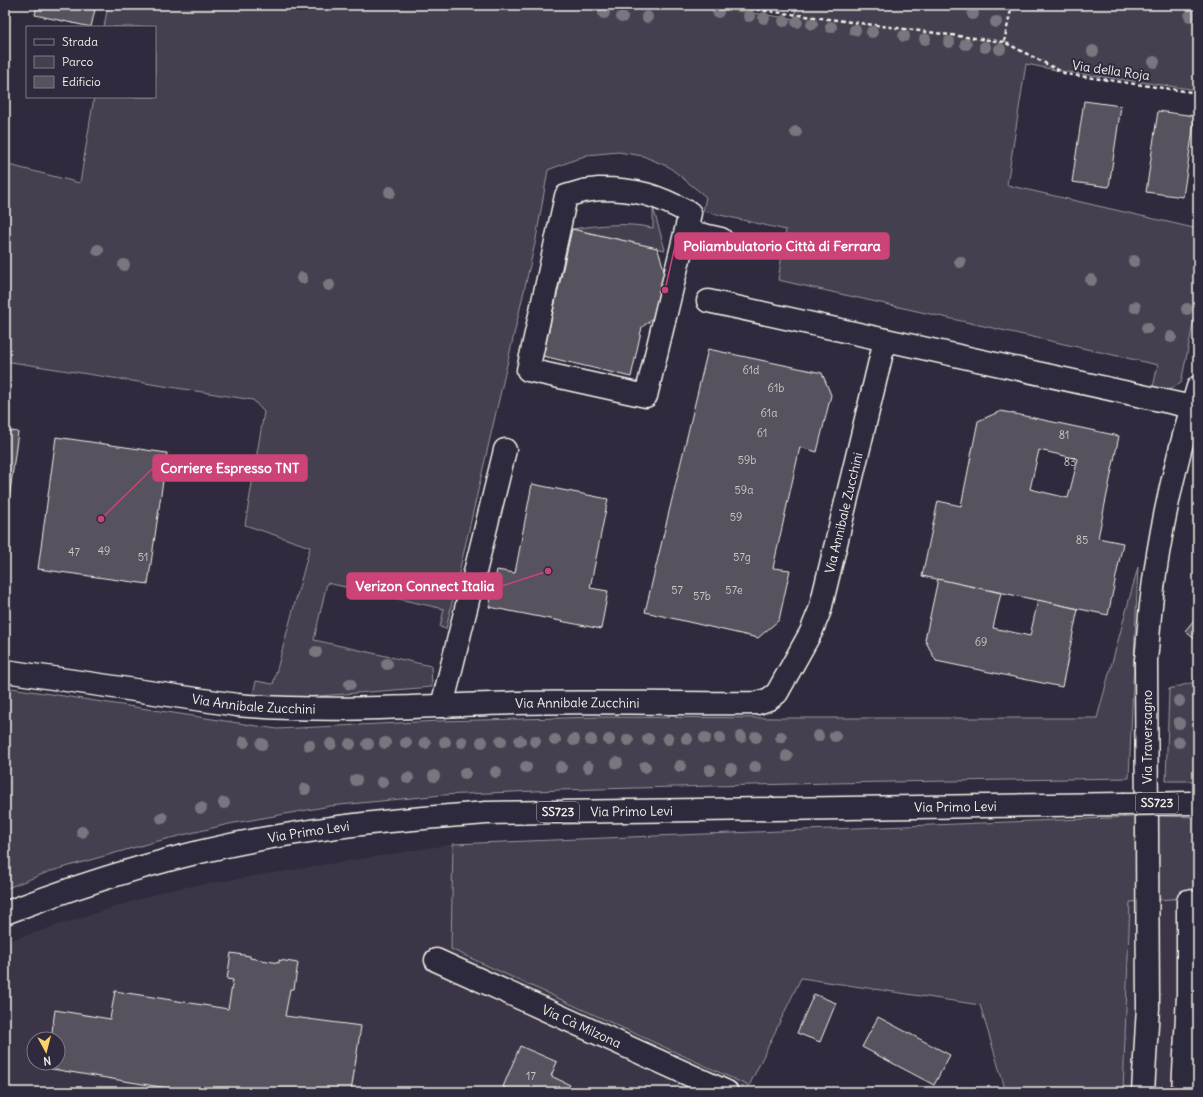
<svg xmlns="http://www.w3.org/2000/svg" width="1203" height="1097" viewBox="0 0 1203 1097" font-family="Delius,sans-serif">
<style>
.built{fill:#3b3647;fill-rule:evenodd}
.green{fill:#454050;stroke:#9c989c}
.building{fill:#56525f;stroke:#f4f1e8;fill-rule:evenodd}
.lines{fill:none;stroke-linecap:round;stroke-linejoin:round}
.minor-casing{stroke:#f4f1e8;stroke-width:25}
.major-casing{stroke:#f4f1e8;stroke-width:25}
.path{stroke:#f4f1e8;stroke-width:2.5;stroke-dasharray:4 3;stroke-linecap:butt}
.minor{stroke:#2f2a3d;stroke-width:22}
.major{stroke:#2f2a3d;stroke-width:22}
.major-bridge-casing{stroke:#f4f1e8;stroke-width:25;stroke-linecap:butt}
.major-bridge{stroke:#2f2a3d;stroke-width:22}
.tree{fill:#7a757e}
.labels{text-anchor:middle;stroke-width:4;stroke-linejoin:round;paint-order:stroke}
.number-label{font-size:11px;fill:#ccc9c6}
.shield{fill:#2f2a3d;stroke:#b9b5b5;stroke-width:1}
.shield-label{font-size:12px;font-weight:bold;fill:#f4f1e8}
.street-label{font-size:13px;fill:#f4f1e8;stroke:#2f2a3d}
.leader{fill:none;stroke:#cc4377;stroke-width:1.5}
.callout-dot{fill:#cc4377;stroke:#2f2a3d;stroke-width:1.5}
.callout{fill:#cc4377;stroke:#cc4377;stroke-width:1.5}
.callout-label{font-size:14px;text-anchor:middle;font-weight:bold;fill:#fff}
</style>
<rect width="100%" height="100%" fill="#2f2a3d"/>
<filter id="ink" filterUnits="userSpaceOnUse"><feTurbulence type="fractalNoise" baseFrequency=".025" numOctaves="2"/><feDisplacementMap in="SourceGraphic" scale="8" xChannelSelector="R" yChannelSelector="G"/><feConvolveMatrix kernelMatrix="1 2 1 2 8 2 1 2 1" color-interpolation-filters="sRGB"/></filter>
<g filter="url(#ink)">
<!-- built -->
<g class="built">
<path d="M 453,844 L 451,949 L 762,1092 L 5,1092 L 5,942 L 168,890 ZM 34,1039 L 58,1039 L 58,1063 L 34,1063 Z"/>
<polygon points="1198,897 1198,1092 1123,1092 1130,902"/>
</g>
<!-- green -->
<g class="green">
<polygon points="108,5 696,5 795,19 796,5 1198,5 1198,90 1061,71 1026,64 1007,185 1198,229 1198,300 1181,383 1169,390 1153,387 1158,365 778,280 786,230 703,211 706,197 669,167 643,156 618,152 587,155 548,170 536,239 446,629 440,627 444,609 327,583 314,640 431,666 432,687 282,699 253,694 256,681 273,684 310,547 245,525 264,412 253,400 5,361 5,164 80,183 94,97 155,97 155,27 104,27"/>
<path d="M 653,207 L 665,250 L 572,229 C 599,225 627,222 653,228 Z"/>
<polygon points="1138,567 1129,778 832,783 559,790 442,795 330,806 229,824 154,842 48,872 5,889 5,687 277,729 440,721 600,717 785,718 1097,718"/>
<polygon points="1198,681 1198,781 1166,781 1169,689"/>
<polygon points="1159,816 1198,817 1198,897 1130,902 1123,1092 1006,1092 980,1005 801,978 749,1086 451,949 453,844"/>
</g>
<!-- building -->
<g class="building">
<polygon points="37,5 96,5 91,27 35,15"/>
<polygon points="1084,101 1121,106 1109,187 1072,182"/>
<polygon points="1158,111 1195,116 1183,197 1146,192"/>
<polygon points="572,229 657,248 660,256 667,281 658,310 650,321 642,327 631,377 543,356"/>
<polygon points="708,349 822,373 831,395 817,452 800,447 773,568 790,570 779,620 758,638 645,612"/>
<path d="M 1001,411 L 1119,436 L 1098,538 L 1123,543 L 1108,615 L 922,576 L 938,501 L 961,506 L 978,421 ZM 1039,450 L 1078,459 L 1068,498 L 1030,489 Z"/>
<polygon points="5,430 18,432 5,530"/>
<polygon points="56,437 167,453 148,584 38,569"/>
<polygon points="532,484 608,499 590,588 608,591 601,629 489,607 497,570 515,573"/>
<polygon points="938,579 1001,593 993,628 1030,636 1038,600 1078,609 1062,687 936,661 925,640"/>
<polygon points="1198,615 1198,642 1185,631"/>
<polygon points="231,953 250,956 250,958 279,963 279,960 298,963 294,989 290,989 285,1016 361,1026 351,1092 191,1092 46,1068 47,1063 58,1063 58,1039 51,1039 55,1010 110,1019 115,991 228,1009 233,980 227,979"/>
<polygon points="814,994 836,1003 820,1042 797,1033"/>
<polygon points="878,1017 950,1055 934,1085 862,1047"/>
<polygon points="520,1046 557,1062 551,1076 570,1085 567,1092 514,1092 503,1087"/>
</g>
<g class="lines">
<defs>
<g id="minor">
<path d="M 599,189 C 638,189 656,195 690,213 L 646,396 L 528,370 L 566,196 L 583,191 Z"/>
<polyline points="686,231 721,239"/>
<polyline points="708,301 1192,407"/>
<path id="s1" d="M 5,671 L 237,705 C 330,713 423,706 516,703 C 597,701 677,704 758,703 L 769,699 L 777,693 L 811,632 L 820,610 L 885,340"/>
<polyline points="442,706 505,450"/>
<path id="s2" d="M 436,960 L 727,1092"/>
<path d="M 1143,1092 L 1148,1007 L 1146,660 C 1148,642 1149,623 1151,605 C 1159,531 1176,458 1198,387"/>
<polyline points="1183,1092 1188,996 1188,901"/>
</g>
<g id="major">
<path id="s3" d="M 5,913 C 97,878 193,849 291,834 C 355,823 421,818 486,813 L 1123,804"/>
</g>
</defs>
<!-- minor casing -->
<use href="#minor" class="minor-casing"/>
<!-- major casing -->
<use href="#major" class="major-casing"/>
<!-- path -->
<g class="path">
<polyline points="722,5 1004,42 1066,74 1198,93"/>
<polyline points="1004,42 1012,5"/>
</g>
<!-- minor -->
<use href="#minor" class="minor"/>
<!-- major -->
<use href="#major" class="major"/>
<defs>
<polyline id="major-bridge" points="1123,804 1191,803"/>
</defs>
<!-- major-bridge casing -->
<use href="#major-bridge" class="major-bridge-casing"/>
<!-- major-bridge -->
<use href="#major-bridge" class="major-bridge"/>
</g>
<!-- trees -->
<g class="tree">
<circle cx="718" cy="12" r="6"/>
<circle cx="604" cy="13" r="6"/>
<circle cx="973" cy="14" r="6"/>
<circle cx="749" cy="16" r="6"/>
<circle cx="1190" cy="16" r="6"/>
<circle cx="622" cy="17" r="6"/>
<circle cx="647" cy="17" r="6"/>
<circle cx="764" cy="18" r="6"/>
<circle cx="784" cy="21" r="6"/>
<circle cx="797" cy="22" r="6"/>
<circle cx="996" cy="22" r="6"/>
<circle cx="812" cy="24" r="6"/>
<circle cx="831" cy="27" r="6"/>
<circle cx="855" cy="30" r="6"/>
<circle cx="872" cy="32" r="6"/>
<circle cx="904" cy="36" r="6"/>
<circle cx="925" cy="39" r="6"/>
<circle cx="949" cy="42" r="6"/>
<circle cx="966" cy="44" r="6"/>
<circle cx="985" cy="47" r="6"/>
<circle cx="1000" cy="49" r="6"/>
<circle cx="1093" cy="51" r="6"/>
<circle cx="1154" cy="62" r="6"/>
<circle cx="796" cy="132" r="6"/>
<circle cx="390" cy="192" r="6"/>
<circle cx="98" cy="250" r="6"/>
<circle cx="1134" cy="261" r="6"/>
<circle cx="960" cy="262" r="6"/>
<circle cx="124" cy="265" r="6"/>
<circle cx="302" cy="278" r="6"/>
<circle cx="1091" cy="280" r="6"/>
<circle cx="329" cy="285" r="6"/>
<circle cx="1135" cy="307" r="6"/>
<circle cx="1187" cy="309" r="6"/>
<circle cx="1147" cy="328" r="6"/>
<circle cx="1171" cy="337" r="6"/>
<circle cx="316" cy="652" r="6"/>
<circle cx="387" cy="664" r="6"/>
<circle cx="350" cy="684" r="6"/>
<circle cx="1179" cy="701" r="6"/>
<circle cx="1179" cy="723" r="6"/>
<circle cx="818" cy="736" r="6"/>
<circle cx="835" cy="736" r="6"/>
<circle cx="741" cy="737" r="6"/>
<circle cx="756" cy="737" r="6"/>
<circle cx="781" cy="737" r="6"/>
<circle cx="705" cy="738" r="6"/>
<circle cx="720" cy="738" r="6"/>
<circle cx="648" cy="739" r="6"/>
<circle cx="668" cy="739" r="6"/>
<circle cx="687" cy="739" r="6"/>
<circle cx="555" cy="740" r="6"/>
<circle cx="574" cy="740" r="6"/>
<circle cx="591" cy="740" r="6"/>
<circle cx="609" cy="740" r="6"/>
<circle cx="628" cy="740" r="6"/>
<circle cx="501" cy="741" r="6"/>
<circle cx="520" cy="741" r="6"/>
<circle cx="535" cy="741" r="6"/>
<circle cx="244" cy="742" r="6"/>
<circle cx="445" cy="742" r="6"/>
<circle cx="462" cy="742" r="6"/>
<circle cx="482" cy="742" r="6"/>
<circle cx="1179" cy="742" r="6"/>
<circle cx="385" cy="743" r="6"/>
<circle cx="406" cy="743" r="6"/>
<circle cx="425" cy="743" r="6"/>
<circle cx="262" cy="744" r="6"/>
<circle cx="331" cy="744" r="6"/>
<circle cx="350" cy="744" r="6"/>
<circle cx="368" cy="744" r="6"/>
<circle cx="309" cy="745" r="6"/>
<circle cx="787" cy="756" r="6"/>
<circle cx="617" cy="763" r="6"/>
<circle cx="680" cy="766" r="6"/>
<circle cx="526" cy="767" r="6"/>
<circle cx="561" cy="767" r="6"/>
<circle cx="588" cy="767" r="6"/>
<circle cx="645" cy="767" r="6"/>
<circle cx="755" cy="767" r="6"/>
<circle cx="731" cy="769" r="6"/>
<circle cx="710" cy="770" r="6"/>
<circle cx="496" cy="772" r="6"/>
<circle cx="465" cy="773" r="6"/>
<circle cx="434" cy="776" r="6"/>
<circle cx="408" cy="778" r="6"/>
<circle cx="356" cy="780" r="6"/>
<circle cx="382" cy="782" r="6"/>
<circle cx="305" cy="789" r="6"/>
<circle cx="224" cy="803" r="6"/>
<circle cx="201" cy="808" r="6"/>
<circle cx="162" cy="818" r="6"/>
<circle cx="82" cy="832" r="6"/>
</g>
</g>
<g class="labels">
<!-- number labels -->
<g class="number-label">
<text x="751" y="374">61d</text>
<text x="776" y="392">61b</text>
<text x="769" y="417">61a</text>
<text x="762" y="437">61</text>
<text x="1064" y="439">81</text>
<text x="747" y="464">59b</text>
<text x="1070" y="466">83</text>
<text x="744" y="494">59a</text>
<text x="736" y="521">59</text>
<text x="1082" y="544">85</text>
<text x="104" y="555">49</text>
<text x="74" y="556">47</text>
<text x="143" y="561">51</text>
<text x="742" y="561">57g</text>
<text x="677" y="594">57</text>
<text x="734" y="594">57e</text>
<text x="702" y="600">57b</text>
<text x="981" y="646">69</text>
<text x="531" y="1080">17</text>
</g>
<!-- shield labels -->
<g class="shield">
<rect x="1136" y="793" width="42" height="20" rx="3"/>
<rect x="537" y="802" width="42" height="20" rx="3"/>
</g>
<g class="shield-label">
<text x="1157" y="807">SS723</text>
<text x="558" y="816">SS723</text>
</g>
<!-- street labels -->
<g class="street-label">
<text transform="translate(1111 70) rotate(8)" y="5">Via della Roja</text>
<text dy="5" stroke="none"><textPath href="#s1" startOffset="971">Via Annibale Zucchini</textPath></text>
<text dy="5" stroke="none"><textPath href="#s1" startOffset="251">Via Annibale Zucchini</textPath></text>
<text dy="5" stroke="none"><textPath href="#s1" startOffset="575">Via Annibale Zucchini</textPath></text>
<text transform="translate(1147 737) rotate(-90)" y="5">Via Traversagno</text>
<text dy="5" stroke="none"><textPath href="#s3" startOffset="963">Via Primo Levi</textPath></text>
<text dy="5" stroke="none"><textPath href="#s3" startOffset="639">Via Primo Levi</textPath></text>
<text dy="5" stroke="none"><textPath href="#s3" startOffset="315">Via Primo Levi</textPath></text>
<text dy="5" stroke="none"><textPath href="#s2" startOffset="160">Via Cà Milzona</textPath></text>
</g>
</g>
<!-- callouts -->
<path class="leader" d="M665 290L675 246M101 519L153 468M548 571L502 586"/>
<g class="callout-dot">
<circle cx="665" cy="290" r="4"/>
<circle cx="101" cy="519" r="4"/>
<circle cx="548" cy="571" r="4"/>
</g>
<g class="callout">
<rect x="675" y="233" width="214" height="26" rx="4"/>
<rect x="153" y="455" width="154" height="26" rx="4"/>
<rect x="347" y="573" width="155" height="26" rx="4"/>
</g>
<g class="callout-label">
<text x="782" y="251">Poliambulatorio Città di Ferrara</text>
<text x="230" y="473">Corriere Espresso TNT</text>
<text x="425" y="591">Verizon Connect Italia</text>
</g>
<!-- margin -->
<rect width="1203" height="1097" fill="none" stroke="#2f2a3d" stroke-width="20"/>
<rect x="10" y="10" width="1183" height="1077" fill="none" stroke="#f4f1e8" stroke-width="1.5" filter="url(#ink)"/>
<!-- legend -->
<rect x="26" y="26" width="130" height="72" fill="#2f2a3d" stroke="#7e7a81"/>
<rect x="34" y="39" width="20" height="6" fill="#2f2a3d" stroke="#7e7a81"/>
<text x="62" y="46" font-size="12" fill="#f4f1e8">Strada</text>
<rect x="34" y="56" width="20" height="12" fill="#454050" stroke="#7e7a81"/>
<text x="62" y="66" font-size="12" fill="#f4f1e8">Parco</text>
<rect x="34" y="76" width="20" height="12" fill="#56525f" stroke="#7e7a81"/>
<text x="62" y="86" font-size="12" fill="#f4f1e8">Edificio</text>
<!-- north arrow -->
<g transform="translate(46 1051) rotate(173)"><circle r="19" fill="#2f2a3d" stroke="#7e7a81"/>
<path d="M0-3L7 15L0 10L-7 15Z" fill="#ffd166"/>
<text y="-6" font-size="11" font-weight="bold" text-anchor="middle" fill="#f4f1e8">N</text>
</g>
</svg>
